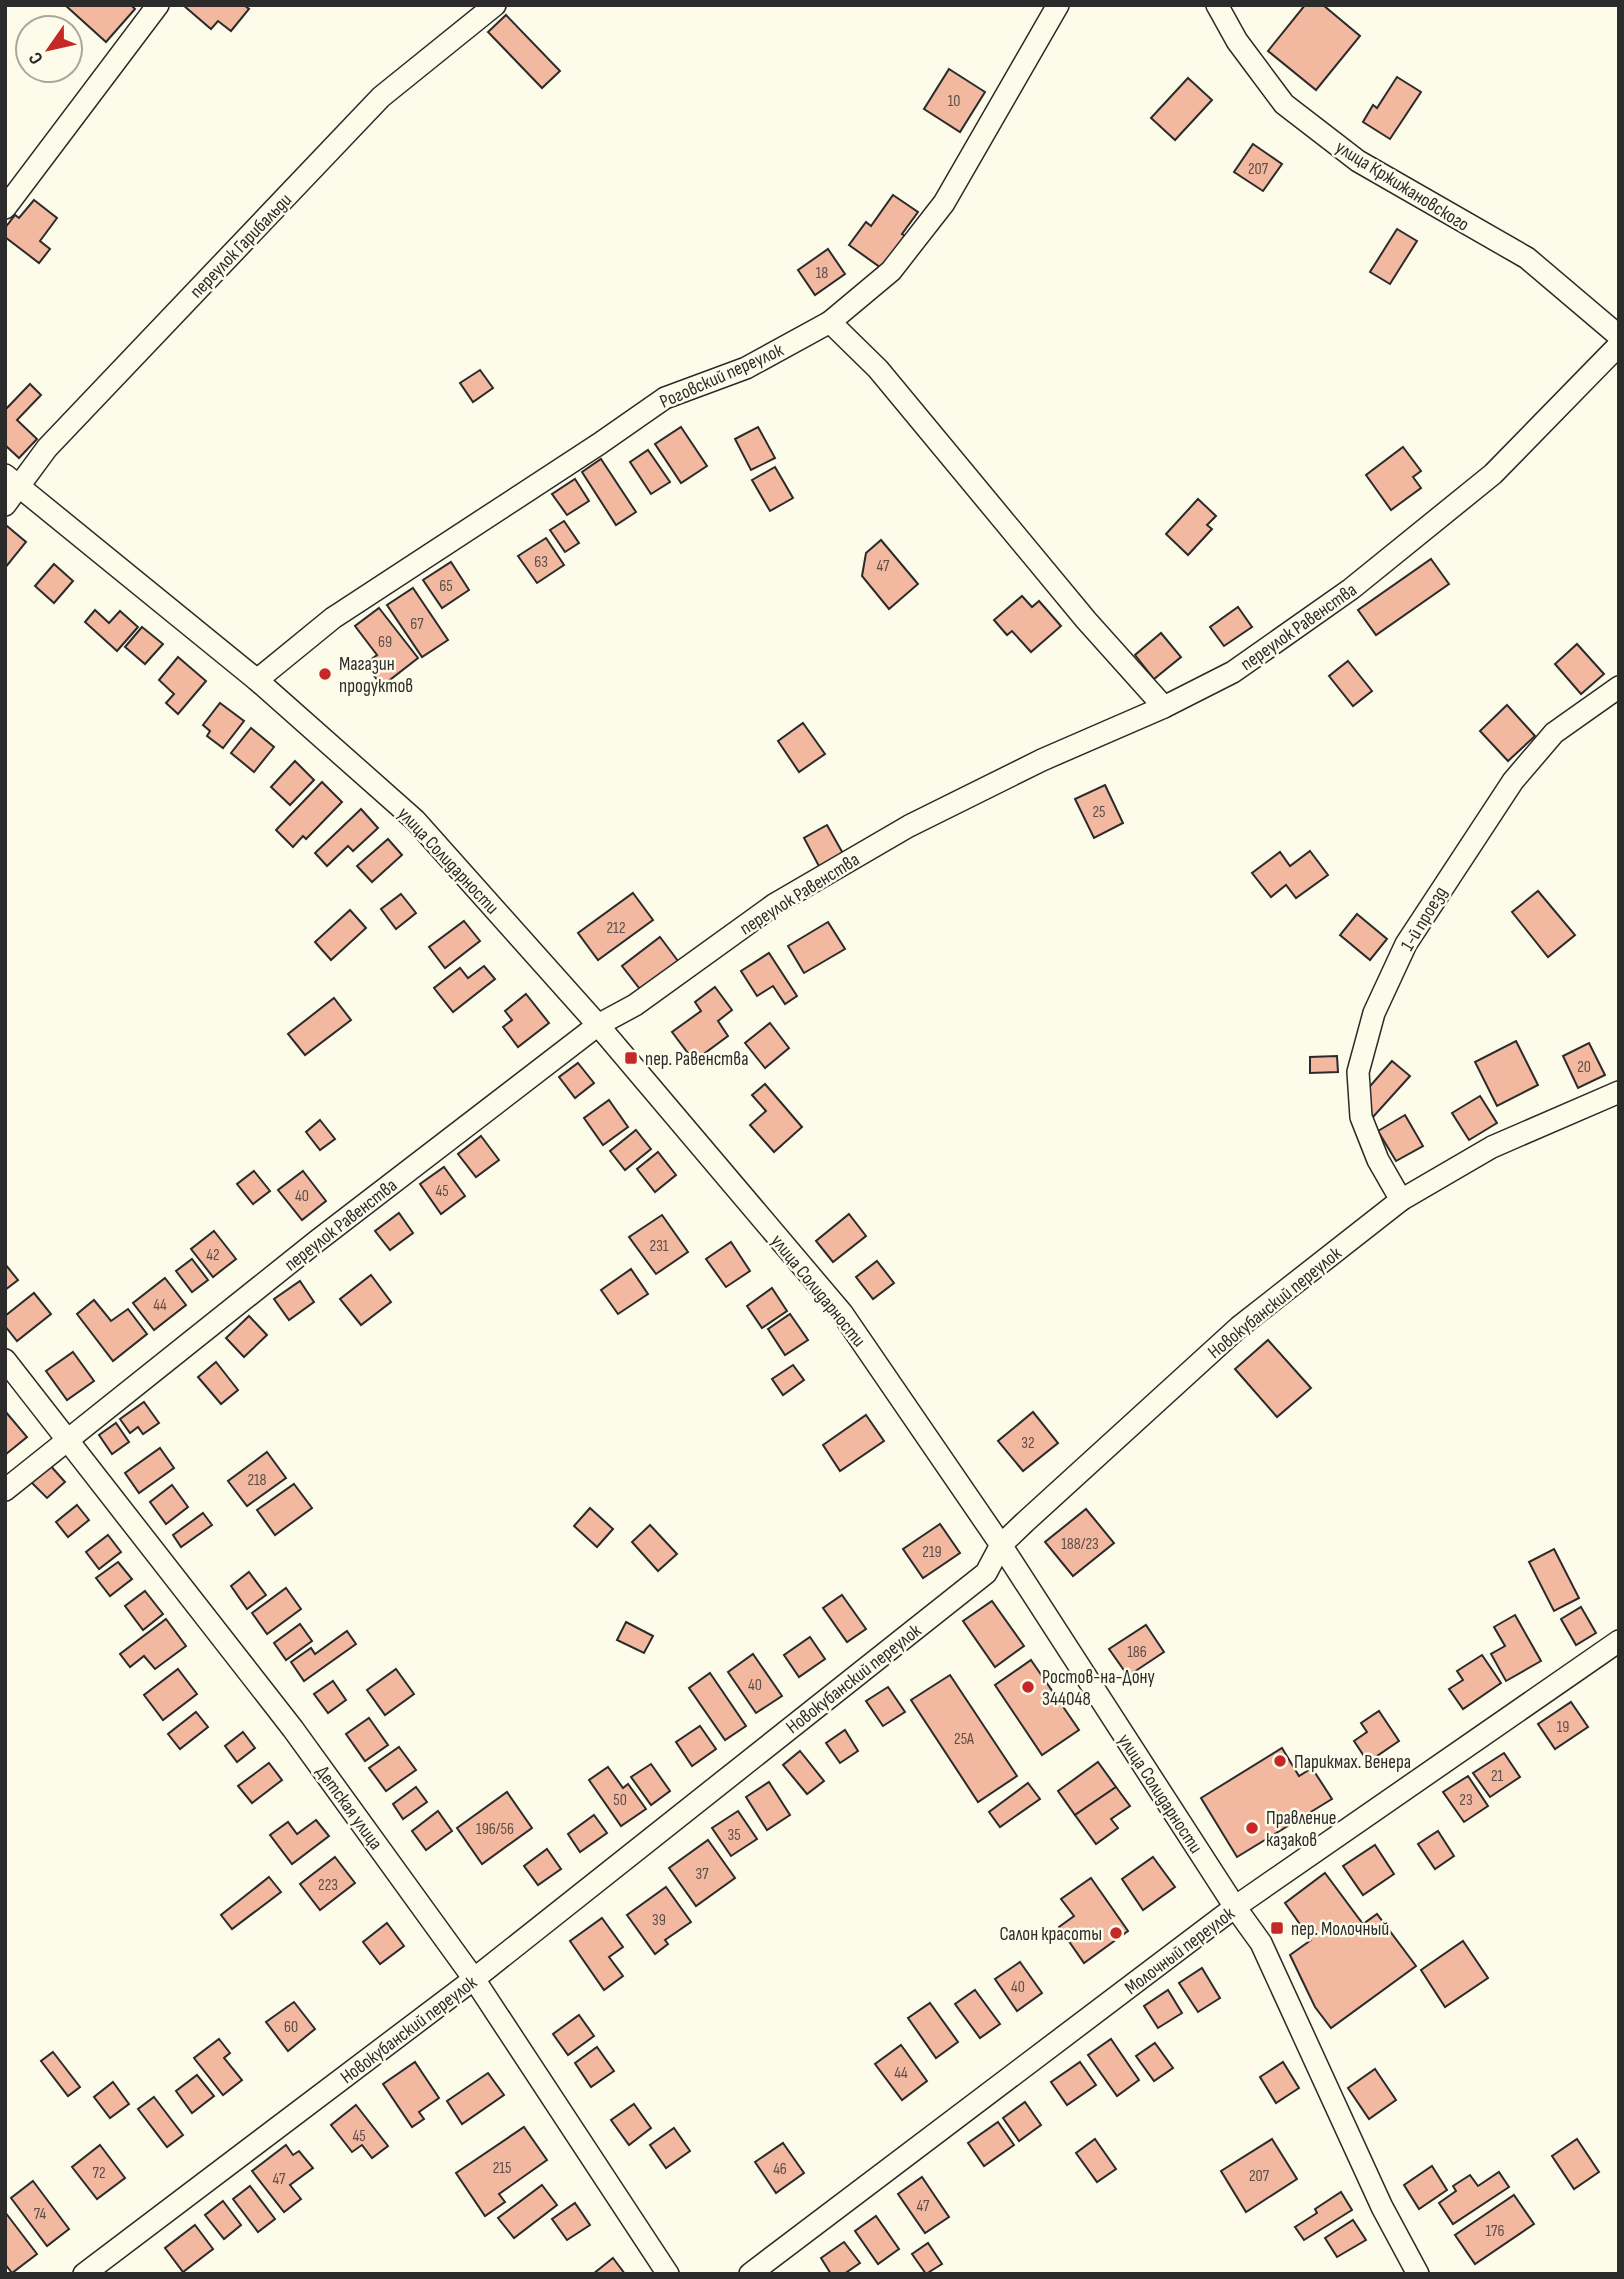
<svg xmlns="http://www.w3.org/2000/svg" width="1624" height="2279" viewBox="0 0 1624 2279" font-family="'Sofia Sans Condensed',sans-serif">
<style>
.building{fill:#f2b8a0;stroke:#2b2b2b;stroke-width:2}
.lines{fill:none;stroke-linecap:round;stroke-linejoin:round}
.minor-casing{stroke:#2b2b2b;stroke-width:24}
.minor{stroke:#fdfbea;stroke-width:21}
.poi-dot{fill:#c62828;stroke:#fdfbea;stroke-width:2.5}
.labels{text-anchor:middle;stroke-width:5;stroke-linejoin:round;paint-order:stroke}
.number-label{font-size:16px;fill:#5d4e48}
.street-label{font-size:19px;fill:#2b2b2b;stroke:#fdfbea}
.poi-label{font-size:19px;fill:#2b2b2b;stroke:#fdfbea;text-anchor:start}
</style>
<rect width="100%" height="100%" fill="#fdfbea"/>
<!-- building -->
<g class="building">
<polygon points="65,5 131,5 135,9 106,42"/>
<polygon points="183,5 244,5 249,9 231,31 218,21 211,29"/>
<polygon points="1305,5 1323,5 1360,36 1316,90 1268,51"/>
<polygon points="506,15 560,71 542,88 488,32"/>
<polygon points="949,69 985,92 960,132 924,109"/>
<polygon points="1397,77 1421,92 1390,139 1363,122 1373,105 1377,108"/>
<polygon points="1188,78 1212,100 1175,140 1151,118"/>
<polygon points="1253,144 1282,164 1263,191 1234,172"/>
<polygon points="893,195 918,212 902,234 907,237 884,270 849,245 866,222 871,226"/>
<polygon points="34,200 57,218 40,241 50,249 39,263 5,237 5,228 15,215 19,218"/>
<polygon points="1397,229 1417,241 1390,284 1370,272"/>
<polygon points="828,249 845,274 815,295 798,270"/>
<polygon points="480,370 493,388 473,402 460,383"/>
<polygon points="30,384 41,395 17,420 37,439 19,458 5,445 5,410"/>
<polygon points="681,427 707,466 681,483 655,444"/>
<polygon points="758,427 775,458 751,470 735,439"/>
<polygon points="1403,447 1421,471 1413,477 1421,488 1391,510 1366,475"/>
<polygon points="648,450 670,482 651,494 630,462"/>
<polygon points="601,459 636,512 616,525 582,472"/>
<polygon points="775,467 793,498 770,511 752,480"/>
<polygon points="575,479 589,501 567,515 552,494"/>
<polygon points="1198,499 1216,516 1207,525 1212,529 1188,555 1166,534"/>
<polygon points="564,521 579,543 565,552 550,530"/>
<polygon points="7,526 26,542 5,568 5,528"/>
<polygon points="546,538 564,565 537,583 518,556"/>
<polygon points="881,540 918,584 889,609 862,576 866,553"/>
<polygon points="1431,559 1449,584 1376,635 1358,610"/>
<polygon points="451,562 469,590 442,608 423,580"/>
<polygon points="54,564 73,581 54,603 35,586"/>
<polygon points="413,588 448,640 422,657 387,605"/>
<polygon points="1022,596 1032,607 1039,601 1061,626 1031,652 1012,631 1007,635 994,620"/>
<polygon points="1238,607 1252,627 1224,646 1210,627"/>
<polygon points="379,608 418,658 382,686 365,664 377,655 355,626"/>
<polygon points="95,610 109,623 120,611 138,627 117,651 85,622"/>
<polygon points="142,627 163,644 145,664 125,647"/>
<polygon points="1161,633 1181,657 1154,679 1135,655"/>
<polygon points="1577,644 1604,674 1581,694 1555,664"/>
<polygon points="178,657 206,681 178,714 166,703 174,694 159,680"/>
<polygon points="1348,661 1372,691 1353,706 1329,676"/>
<polygon points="220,703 244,721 223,748 207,736 210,731 203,725"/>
<polygon points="1507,705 1535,736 1508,761 1480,731"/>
<polygon points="803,723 825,754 799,772 778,741"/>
<polygon points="251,728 274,747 254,772 231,753"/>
<polygon points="295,761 314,780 290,805 271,787"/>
<polygon points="322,782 342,802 306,839 303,836 293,847 276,830"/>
<polygon points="1105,785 1123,823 1094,838 1075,799"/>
<polygon points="361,809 378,828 353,851 348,846 327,866 315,853"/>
<polygon points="827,825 845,857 821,870 804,838"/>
<polygon points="388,839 402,855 372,882 357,866"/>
<polygon points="1310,851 1328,875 1296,898 1286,885 1271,897 1252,873 1280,852 1290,866"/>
<polygon points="1538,891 1575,935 1548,957 1512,912"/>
<polygon points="633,893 653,920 598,960 578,933"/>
<polygon points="401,894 416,913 396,929 381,909"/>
<polygon points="350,910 366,928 331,960 315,942"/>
<polygon points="1357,914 1387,939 1370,960 1340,935"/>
<polygon points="464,921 480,941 445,968 429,947"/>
<polygon points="828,922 845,949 804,973 788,946"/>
<polygon points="660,937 681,965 643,993 622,966"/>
<polygon points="769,953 797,996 785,1004 773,986 757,996 741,971"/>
<polygon points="484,966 495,979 453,1012 434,988 460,968 468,978"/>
<polygon points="715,987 732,1010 718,1021 728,1036 694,1061 672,1032 701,1011 695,1002"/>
<polygon points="526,994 549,1023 518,1047 503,1027 512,1020 505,1011"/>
<polygon points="334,998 351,1020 305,1055 288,1034"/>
<polygon points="770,1023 789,1048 765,1068 745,1043"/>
<polygon points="1516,1041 1538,1085 1497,1106 1475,1062"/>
<polygon points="1589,1043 1605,1075 1578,1088 1563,1056"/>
<polygon points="1337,1056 1338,1072 1310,1073 1310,1057"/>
<polygon points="1392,1061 1410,1076 1373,1117 1365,1101 1364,1093"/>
<polygon points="578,1063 594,1083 575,1098 559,1077"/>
<polygon points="765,1084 802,1127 774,1152 750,1125 766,1111 752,1095"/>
<polygon points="1480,1096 1497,1123 1469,1140 1452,1113"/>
<polygon points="609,1100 628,1127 603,1145 584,1118"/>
<polygon points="1405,1115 1423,1146 1396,1161 1378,1131"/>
<polygon points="320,1120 335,1139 320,1150 306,1132"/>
<polygon points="636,1130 651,1149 625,1170 610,1151"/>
<polygon points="481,1136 499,1160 476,1177 458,1154"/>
<polygon points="658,1152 676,1175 655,1192 637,1169"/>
<polygon points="444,1167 465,1196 441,1214 420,1184"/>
<polygon points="254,1171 270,1191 253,1204 237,1184"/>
<polygon points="303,1171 326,1201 302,1220 278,1190"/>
<polygon points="399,1213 413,1233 390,1250 375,1231"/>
<polygon points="849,1214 866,1236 833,1262 816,1241"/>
<polygon points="662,1215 688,1252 656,1274 629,1237"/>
<polygon points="214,1231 236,1259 213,1277 191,1249"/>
<polygon points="731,1242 750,1271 726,1287 706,1259"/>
<polygon points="192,1259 208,1280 192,1292 176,1271"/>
<polygon points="877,1261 894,1283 873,1299 856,1277"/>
<polygon points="5,1264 18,1280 5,1290"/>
<polygon points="631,1269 648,1294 618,1314 601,1290"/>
<polygon points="371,1275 391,1302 361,1325 340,1299"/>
<polygon points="165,1278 186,1305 154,1330 133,1303"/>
<polygon points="300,1281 314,1302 289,1320 274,1299"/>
<polygon points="772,1288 787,1311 762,1328 747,1306"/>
<polygon points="34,1293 51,1314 17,1341 5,1326 5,1316"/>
<polygon points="94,1300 111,1321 128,1309 147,1334 113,1361 77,1314"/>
<polygon points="790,1314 808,1340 785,1355 768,1329"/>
<polygon points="249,1316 267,1335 244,1357 226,1338"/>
<polygon points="1268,1340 1311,1388 1277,1417 1235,1369"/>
<polygon points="73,1352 94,1381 67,1400 46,1371"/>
<polygon points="216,1362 238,1390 221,1404 198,1377"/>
<polygon points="793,1365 804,1380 783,1395 772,1379"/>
<polygon points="144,1402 159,1423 143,1434 138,1427 130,1433 120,1419"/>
<polygon points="5,1411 27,1437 5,1455"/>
<polygon points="1033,1412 1058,1443 1023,1471 998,1441"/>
<polygon points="866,1415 884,1441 840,1471 823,1445"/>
<polygon points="116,1423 129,1442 112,1454 99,1435"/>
<polygon points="160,1448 174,1468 139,1493 125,1473"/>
<polygon points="267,1452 286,1478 247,1506 228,1481"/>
<polygon points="49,1464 65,1482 47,1498 30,1481"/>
<polygon points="294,1484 312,1508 275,1535 257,1510"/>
<polygon points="172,1485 188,1507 166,1524 150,1502"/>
<polygon points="77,1505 89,1520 68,1537 56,1522"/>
<polygon points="590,1508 613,1529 597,1547 574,1526"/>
<polygon points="1086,1509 1114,1543 1073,1576 1045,1542"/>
<polygon points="203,1513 212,1525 181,1547 173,1535"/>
<polygon points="940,1524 960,1553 923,1578 903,1549"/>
<polygon points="650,1525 677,1554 658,1571 632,1542"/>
<polygon points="108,1535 121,1552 99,1569 86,1552"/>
<polygon points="1554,1549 1579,1598 1554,1611 1529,1562"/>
<polygon points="118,1562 132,1579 110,1596 96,1578"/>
<polygon points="249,1572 266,1595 247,1609 231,1586"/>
<polygon points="286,1588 301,1609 267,1634 252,1613"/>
<polygon points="145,1591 163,1614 143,1630 125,1606"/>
<polygon points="842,1595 866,1629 847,1642 823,1608"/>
<polygon points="992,1601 1024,1646 995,1667 963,1621"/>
<polygon points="1581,1607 1596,1633 1576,1645 1561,1619"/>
<polygon points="1515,1615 1541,1661 1506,1681 1491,1654 1505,1646 1494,1627"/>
<polygon points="166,1619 186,1646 155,1669 144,1656 130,1667 120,1654"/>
<polygon points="626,1622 653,1636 644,1653 617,1640"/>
<polygon points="300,1624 312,1641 286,1660 274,1643"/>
<polygon points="1146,1625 1164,1652 1128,1676 1109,1649"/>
<polygon points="347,1631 356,1644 304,1681 291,1662 311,1648 315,1654"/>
<polygon points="810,1637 825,1659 799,1677 784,1655"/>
<polygon points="753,1654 782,1696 756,1713 728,1672"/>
<polygon points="1482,1655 1501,1683 1463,1709 1449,1689 1463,1680 1457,1671"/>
<polygon points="1031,1660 1079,1730 1042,1755 995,1685"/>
<polygon points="178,1669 197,1694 163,1720 144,1695"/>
<polygon points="396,1669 414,1694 385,1715 367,1690"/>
<polygon points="710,1673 746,1726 725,1740 689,1688"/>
<polygon points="950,1675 1017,1776 978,1802 911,1700"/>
<polygon points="333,1681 346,1700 328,1713 314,1694"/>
<polygon points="888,1687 905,1712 883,1726 866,1701"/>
<polygon points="1571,1702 1588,1727 1555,1749 1538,1724"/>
<polygon points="1379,1711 1399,1741 1368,1762 1354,1741 1367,1732 1361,1723"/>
<polygon points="196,1712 208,1727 180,1749 168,1734"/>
<polygon points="369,1718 388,1745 365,1761 346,1734"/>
<polygon points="700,1726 716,1749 692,1766 676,1742"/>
<polygon points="845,1730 858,1751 840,1763 826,1743"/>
<polygon points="243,1732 255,1748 237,1762 225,1746"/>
<polygon points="399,1747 416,1770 386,1791 369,1768"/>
<polygon points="1282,1748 1299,1776 1312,1768 1332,1799 1237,1857 1201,1798"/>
<polygon points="800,1751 824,1781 807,1794 783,1765"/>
<polygon points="1504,1753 1520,1777 1490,1797 1473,1773"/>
<polygon points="1098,1762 1116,1787 1075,1815 1058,1791"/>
<polygon points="269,1763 282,1780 252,1803 238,1786"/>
<polygon points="651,1764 670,1791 651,1805 631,1777"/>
<polygon points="608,1767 623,1788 628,1784 646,1809 621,1826 589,1780"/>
<polygon points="1468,1776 1488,1806 1464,1822 1443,1792"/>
<polygon points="769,1782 790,1815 767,1830 746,1797"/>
<polygon points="1028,1783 1040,1799 1000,1827 989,1812"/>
<polygon points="416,1787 427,1802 403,1819 393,1804"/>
<polygon points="1116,1787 1130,1806 1111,1819 1118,1828 1096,1844 1075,1815"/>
<polygon points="507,1792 532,1828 482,1864 457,1828"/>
<polygon points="438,1811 452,1831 426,1850 412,1831"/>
<polygon points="738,1811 757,1839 731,1856 712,1828"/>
<polygon points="594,1815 607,1833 580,1852 568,1834"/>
<polygon points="316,1820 329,1836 292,1864 270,1835 288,1822 297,1834"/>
<polygon points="1438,1831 1454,1856 1435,1869 1418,1844"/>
<polygon points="708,1840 735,1878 696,1906 669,1868"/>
<polygon points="1375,1845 1394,1874 1363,1895 1343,1866"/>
<polygon points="547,1849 561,1869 538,1885 524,1866"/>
<polygon points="335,1857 355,1883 320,1910 300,1884"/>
<polygon points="1153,1857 1175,1887 1143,1910 1122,1879"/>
<polygon points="1325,1873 1363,1924 1377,1914 1416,1966 1331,2028 1315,2007 1290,1955 1311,1940 1285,1903"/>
<polygon points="269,1877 281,1892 232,1929 221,1915"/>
<polygon points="1091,1878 1128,1931 1084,1963 1059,1927 1074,1916 1061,1899"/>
<polygon points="666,1887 691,1922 665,1940 668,1944 655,1954 627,1915"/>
<polygon points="602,1918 623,1947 609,1957 623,1976 604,1990 570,1941"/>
<polygon points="387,1923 404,1946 380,1964 363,1942"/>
<polygon points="1463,1941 1488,1978 1445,2007 1421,1970"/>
<polygon points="1020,1962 1042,1993 1017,2011 995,1979"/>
<polygon points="1202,1968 1220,1998 1198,2012 1179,1983"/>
<polygon points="975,1990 1000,2024 980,2038 955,2004"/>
<polygon points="1168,1990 1182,2013 1158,2028 1144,2006"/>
<polygon points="294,2002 315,2029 288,2051 266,2022"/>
<polygon points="930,2003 958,2042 936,2058 908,2018"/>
<polygon points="579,2015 594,2036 568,2055 553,2034"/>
<polygon points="219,2039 230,2053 224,2058 242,2080 223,2095 194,2058"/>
<polygon points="1111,2039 1139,2080 1117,2096 1088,2055"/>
<polygon points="1155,2043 1173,2068 1154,2081 1136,2056"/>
<polygon points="901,2045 927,2081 902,2100 875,2064"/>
<polygon points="597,2047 614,2071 591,2087 575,2063"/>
<polygon points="53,2052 80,2087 68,2096 41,2061"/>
<polygon points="415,2062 439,2098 419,2112 424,2119 412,2127 383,2084"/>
<polygon points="1080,2062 1096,2085 1067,2105 1051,2082"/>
<polygon points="1283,2062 1299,2088 1276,2103 1260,2077"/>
<polygon points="1375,2069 1396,2100 1369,2119 1348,2088"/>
<polygon points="488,2073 504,2095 462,2124 447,2101"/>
<polygon points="197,2075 214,2096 192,2113 176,2091"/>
<polygon points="113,2082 129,2104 110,2118 94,2097"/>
<polygon points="154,2097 183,2135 167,2147 138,2109"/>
<polygon points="1025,2102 1041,2125 1019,2141 1003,2118"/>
<polygon points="634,2104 651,2128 629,2145 611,2120"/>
<polygon points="356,2105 388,2146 372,2158 362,2145 352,2152 331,2125"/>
<polygon points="998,2122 1014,2145 984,2166 968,2143"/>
<polygon points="524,2127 547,2160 499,2194 505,2202 485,2216 456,2173"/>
<polygon points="674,2128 690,2151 666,2168 650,2145"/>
<polygon points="1095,2139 1116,2169 1097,2182 1076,2153"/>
<polygon points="1272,2139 1297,2179 1246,2212 1221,2171"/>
<polygon points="1577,2139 1599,2172 1574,2189 1552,2156"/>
<polygon points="783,2143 804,2173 776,2193 755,2162"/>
<polygon points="100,2145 125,2178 97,2199 72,2167"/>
<polygon points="286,2145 293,2155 299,2151 313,2168 290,2185 301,2199 284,2212 252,2171"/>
<polygon points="1432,2166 1447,2190 1419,2209 1404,2185"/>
<polygon points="1499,2172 1509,2187 1453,2224 1439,2203 1456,2191 1453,2186 1470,2175 1478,2186"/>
<polygon points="922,2177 949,2217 925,2233 898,2194"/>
<polygon points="33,2181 69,2229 47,2246 11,2198"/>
<polygon points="542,2185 557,2205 514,2238 498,2218"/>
<polygon points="250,2186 275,2219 258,2232 233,2199"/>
<polygon points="1341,2192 1352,2210 1304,2240 1295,2227 1317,2213 1315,2209"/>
<polygon points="1514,2195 1534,2224 1475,2264 1455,2235"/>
<polygon points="223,2201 241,2225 224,2239 205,2215"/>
<polygon points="575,2203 590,2225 567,2240 552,2219"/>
<polygon points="5,2212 37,2254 12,2273 5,2264"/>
<polygon points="876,2216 899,2249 878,2264 855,2231"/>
<polygon points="1353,2220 1366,2240 1337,2257 1325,2238"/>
<polygon points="195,2225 213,2249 183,2272 165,2248"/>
<polygon points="844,2242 860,2263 844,2274 831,2274 821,2258"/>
<polygon points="928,2243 942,2264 926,2274 912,2254"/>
<polygon points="613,2258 625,2274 593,2274"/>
</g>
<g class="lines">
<defs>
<g id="minor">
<polyline points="1217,5 1237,41 1284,104 1358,161 1527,258 1619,336"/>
<polyline points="5,208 158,5"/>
<polyline points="830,322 878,369 1086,620 1164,707"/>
<polyline points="5,475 257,680 415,820 598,1025 842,1313 1001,1545 1235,1907 1261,1943 1382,2207 1418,2274"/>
<polyline points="5,505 47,448 381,97 495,5"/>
<polyline points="257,680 333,618 599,444 665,398 746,368 830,322 891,271 944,203 1058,5"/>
<polyline points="1401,1200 1378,1160 1361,1117 1358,1072 1374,1013 1406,944 1513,781 1554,733 1619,687"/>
<polyline points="5,1360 293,1729 474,1979 668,2274"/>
<polyline points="5,1490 317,1241 598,1025 635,1005 775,904 909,826 1042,760 1164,707 1233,672 1351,589 1493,474 1619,345"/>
<polyline points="84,2274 474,1979 986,1573 1001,1545 1025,1522 1239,1327 1401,1200 1492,1147 1619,1092"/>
<polyline points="750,2274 1235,1907 1619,1641"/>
</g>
</defs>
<!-- minor casing -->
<use href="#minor" class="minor-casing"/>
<!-- minor -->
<use href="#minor" class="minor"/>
</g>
<!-- markers -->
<g class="poi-dot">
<circle cx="325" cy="674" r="7"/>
<rect x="624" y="1051" width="14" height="14" rx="3.5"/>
<circle cx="1028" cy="1687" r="7"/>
<circle cx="1280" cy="1761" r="7"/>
<circle cx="1252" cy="1828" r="7"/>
<rect x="1270" y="1921" width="14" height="14" rx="3.5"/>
<circle cx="1116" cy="1933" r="7"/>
</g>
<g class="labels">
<!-- number labels -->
<g class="number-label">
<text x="954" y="106">10</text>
<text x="1258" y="174">207</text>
<text x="822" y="278">18</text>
<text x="541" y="567">63</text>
<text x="883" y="571">47</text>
<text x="446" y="591">65</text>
<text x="417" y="629">67</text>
<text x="385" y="647">69</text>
<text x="1099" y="817">25</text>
<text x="616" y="933">212</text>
<text x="1584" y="1072">20</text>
<text x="442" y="1196">45</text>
<text x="302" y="1201">40</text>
<text x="659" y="1251">231</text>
<text x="213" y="1260">42</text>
<text x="160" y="1310">44</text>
<text x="1028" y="1448">32</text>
<text x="257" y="1485">218</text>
<text x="1080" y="1549">188/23</text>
<text x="932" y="1557">219</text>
<text x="1137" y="1657">186</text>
<text x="755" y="1690">40</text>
<text x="1563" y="1732">19</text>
<text x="964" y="1744">25А</text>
<text x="1497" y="1781">21</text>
<text x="620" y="1805">50</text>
<text x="1466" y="1805">23</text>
<text x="495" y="1834">196/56</text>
<text x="734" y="1840">35</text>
<text x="702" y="1879">37</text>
<text x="328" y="1890">223</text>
<text x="659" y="1925">39</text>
<text x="1018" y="1992">40</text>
<text x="291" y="2032">60</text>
<text x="901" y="2078">44</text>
<text x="359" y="2141">45</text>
<text x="502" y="2173">215</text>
<text x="780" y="2174">46</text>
<text x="99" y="2178">72</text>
<text x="1259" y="2181">207</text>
<text x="279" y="2184">47</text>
<text x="923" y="2211">47</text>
<text x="40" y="2219">74</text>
<text x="1495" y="2236">176</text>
</g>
<!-- street labels -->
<g class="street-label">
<text transform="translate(1403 185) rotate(32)" y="7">улица Кржижановского</text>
<text transform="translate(240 245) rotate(-46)" y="7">переулок Гарибальди</text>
<text transform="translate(721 375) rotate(-24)" y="7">Роговский переулок</text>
<text transform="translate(1298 626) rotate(-35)" y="7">переулок Равенства</text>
<text transform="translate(449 860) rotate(47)" y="7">улица Солидарности</text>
<text transform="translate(799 893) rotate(-32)" y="7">переулок Равенства</text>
<text transform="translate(1423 918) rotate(-59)" y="7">1-й проезд</text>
<text transform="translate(340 1224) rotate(-38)" y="7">переулок Равенства</text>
<text transform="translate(819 1290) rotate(51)" y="7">улица Солидарности</text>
<text transform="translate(1274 1302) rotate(-39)" y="7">Новокубанский переулок</text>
<text transform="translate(853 1678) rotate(-38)" y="7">Новокубанский переулок</text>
<text transform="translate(1161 1793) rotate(57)" y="7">улица Солидарности</text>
<text transform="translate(350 1807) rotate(54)" y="7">Детская улица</text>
<text transform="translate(1179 1950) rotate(-37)" y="7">Молочный переулок</text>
<text transform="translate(408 2029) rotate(-37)" y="7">Новокубанский переулок</text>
</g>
<!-- poi labels -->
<g class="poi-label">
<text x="339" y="670">Магазин<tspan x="339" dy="22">продуктов</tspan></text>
<text x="645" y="1065">пер. Равенства</text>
<text x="1042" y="1683">Ростов-на-Дону<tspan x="1042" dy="22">344048</tspan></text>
<text x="1294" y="1768">Парикмах. Венера</text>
<text x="1266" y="1824">Правление<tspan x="1266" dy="22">казаков</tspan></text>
<text x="1291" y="1935">пер. Молочный</text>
<text x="1102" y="1940" text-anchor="end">Салон красоты</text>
</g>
</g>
<!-- border -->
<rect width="1624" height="2279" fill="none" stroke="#2b2b2b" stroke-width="14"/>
<!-- north arrow -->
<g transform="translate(49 49) rotate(236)"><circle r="33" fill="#fdfbea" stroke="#a9a89e" stroke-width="2"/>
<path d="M0-5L12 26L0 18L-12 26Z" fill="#c62828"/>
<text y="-10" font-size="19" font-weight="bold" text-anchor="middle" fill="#2b2b2b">С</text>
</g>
</svg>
